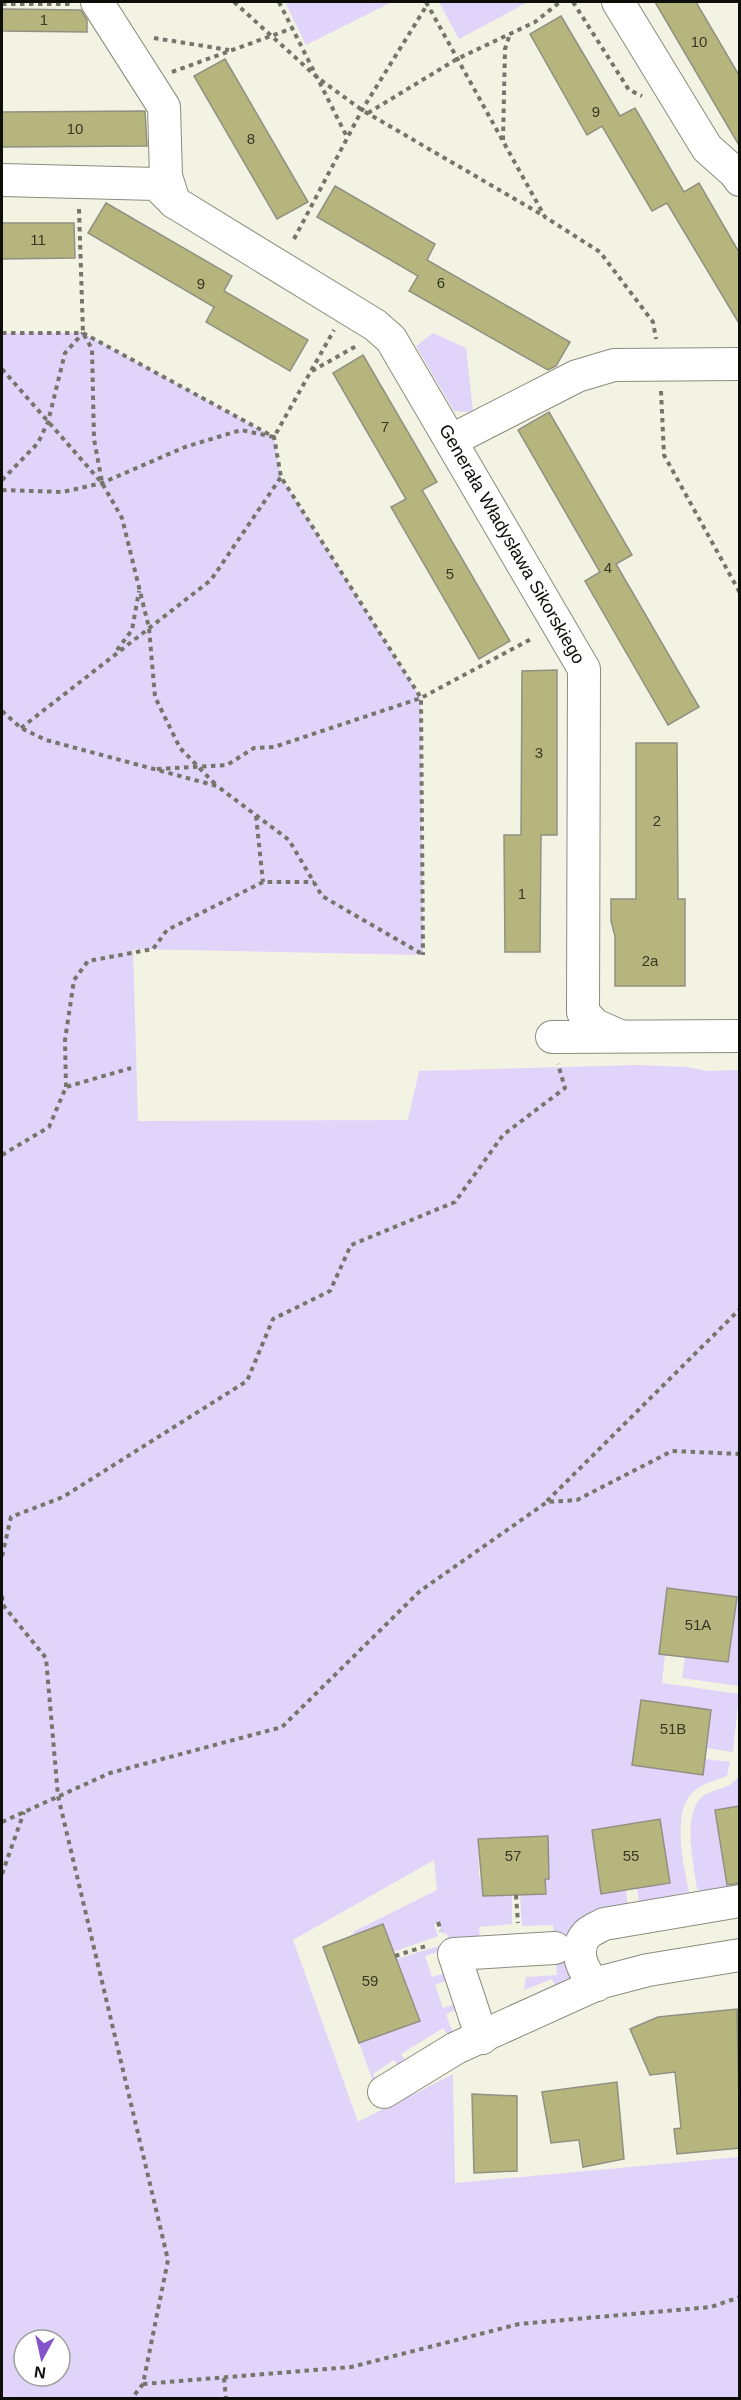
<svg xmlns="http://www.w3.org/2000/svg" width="741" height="2400" viewBox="0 0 741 2400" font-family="Helvetica,sans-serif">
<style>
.green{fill:#e0d4fa;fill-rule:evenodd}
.building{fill:#b5b57d;stroke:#919183;stroke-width:1.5}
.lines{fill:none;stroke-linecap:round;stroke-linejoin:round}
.minor-casing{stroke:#8c8c7e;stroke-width:34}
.path{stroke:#75756b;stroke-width:4;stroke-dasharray:4.5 4.5;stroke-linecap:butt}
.minor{stroke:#fff;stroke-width:32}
.labels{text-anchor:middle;stroke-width:5;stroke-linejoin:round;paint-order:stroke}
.number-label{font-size:15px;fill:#383826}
.street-label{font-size:18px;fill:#0e0e09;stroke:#fff}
</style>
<rect width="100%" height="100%" fill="#f2f3e3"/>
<!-- green -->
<g class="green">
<polygon points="285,2 392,2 306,45"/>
<polygon points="439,2 528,2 459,39"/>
<path d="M 2,333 L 83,333 L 274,437 L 281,477 L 421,698 L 423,955 L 133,949 L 138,1121 L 408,1120 L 419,1071 L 637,1065 L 687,1067 L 707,1071 L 739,1070 L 739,1686 L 682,1678 L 685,1657 L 728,1662 L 736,1597 L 667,1588 L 659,1653 L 665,1654 L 662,1683 L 739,1694 L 733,1752 L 706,1748 L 711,1710 L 641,1700 L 632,1765 L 705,1759 L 730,1762 L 727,1776 C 716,1780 702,1783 693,1792 C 671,1812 684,1867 689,1892 L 639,1902 L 637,1888 L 670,1883 L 660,1819 L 592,1830 L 601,1893 L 626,1890 L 628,1909 L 568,1944 L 570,1980 L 563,1981 L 563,1993 L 559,1994 L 552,1979 L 524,1990 L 526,1977 L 557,1975 L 553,1925 L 522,1926 L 520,1895 L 546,1893 L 545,1879 L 549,1879 L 547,1836 L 478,1839 L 479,1878 L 482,1878 L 483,1896 L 512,1895 L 512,1924 L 479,1927 L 480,1941 L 451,1944 L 446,1933 L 442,1934 L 438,1922 L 434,1924 L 438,1936 L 393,1952 L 354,1935 L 353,1932 L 437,1890 L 434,1860 L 293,1940 L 358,2122 L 383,2109 L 359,2043 L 420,2020 L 396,1959 L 439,1946 L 441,1951 L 425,1956 L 432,1977 L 448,1972 L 451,1979 L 435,1985 L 443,2008 L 459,2003 L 461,2008 L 446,2014 L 454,2036 L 453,2042 L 443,2028 L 401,2054 L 410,2068 L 403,2073 L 394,2060 L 373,2074 L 393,2105 L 453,2074 L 455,2183 L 739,2157 L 739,2398 L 2,2398 ZM 24,2340 L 60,2340 L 60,2376 L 24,2376 Z"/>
<polygon points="433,333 466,348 473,412 454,411 416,346"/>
<path d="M 739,1775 L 739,1806 L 715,1810 L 725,1872 L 739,1870 L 739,1885 L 700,1891 L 697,1889 C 694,1864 679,1807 708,1793 C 721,1787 732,1788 739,1775 Z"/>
</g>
<!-- building -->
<g class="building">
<polygon points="655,2 696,2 740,77 740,147"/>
<polygon points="2,9 81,10 87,20 87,32 2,31"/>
<polygon points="561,16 620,116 635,108 684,192 699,183 740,254 740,325 667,203 652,211 602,126 587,135 530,34"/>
<polygon points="225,59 308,202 277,219 194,76"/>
<polygon points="145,111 147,146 2,147 2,112"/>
<polygon points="335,186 435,244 427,260 570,342 556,366 548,370 409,291 418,276 317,217"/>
<polygon points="106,203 232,276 224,291 308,340 290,371 206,322 214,307 88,233"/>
<polygon points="2,223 74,223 75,258 2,259"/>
<polygon points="363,355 437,482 422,490 510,641 479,659 391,507 406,499 333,373"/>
<polygon points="549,412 632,555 616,564 699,707 668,725 585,581 600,572 518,430"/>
<polygon points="557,670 557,835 541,835 540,952 505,952 504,835 521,835 522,671"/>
<polygon points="636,743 677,743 678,899 685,899 685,986 615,986 615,936 611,921 611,899 636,899"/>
<polygon points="667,1588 737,1597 728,1662 659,1654"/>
<polygon points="641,1700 711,1710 703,1775 632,1765"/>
<polygon points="740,1806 740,1883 727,1885 715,1810"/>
<polygon points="660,1819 670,1883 601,1894 592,1830"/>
<polygon points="548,1836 549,1879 545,1879 546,1894 483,1896 478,1839"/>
<polygon points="383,1924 420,2021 359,2043 323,1947"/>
<polygon points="737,2009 740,2148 677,2154 674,2129 681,2128 675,2072 650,2075 630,2029 658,2017"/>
<polygon points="617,2082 624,2159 583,2167 579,2140 551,2143 542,2092"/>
<polygon points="472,2094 517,2096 517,2171 474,2173"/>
</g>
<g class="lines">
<defs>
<g id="minor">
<polyline points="97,2 164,107 166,176 174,202"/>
<polyline points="618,2 707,148 734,172 740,180"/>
<polyline points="2,180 156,184 174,202 375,325 391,339 584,669 583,1012 595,1025 620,1036"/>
<polyline points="452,440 577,376 614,365 740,364"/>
<polyline points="552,1037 740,1036"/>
<path d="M 597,1985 C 583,1973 572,1950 587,1934 C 591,1930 599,1927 604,1924 L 740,1901"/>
<polyline points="482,2038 454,1954 555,1948"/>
<polyline points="384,2092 456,2048 602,1982 648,1970 740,1955"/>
</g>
</defs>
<!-- minor casing -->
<use href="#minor" class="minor-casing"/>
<!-- path -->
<g class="path">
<polyline points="234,2 318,78 362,110 544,216"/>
<polyline points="279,2 347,137"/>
<polyline points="426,2 545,217 600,252 653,322 656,339"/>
<polyline points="573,2 629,90 642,96"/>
<polyline points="2,4 71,4"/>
<polyline points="154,38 229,50"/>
<polyline points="172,72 293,28"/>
<polyline points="368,113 457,59 535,22 560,2"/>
<polyline points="503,140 505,49 510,34"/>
<polyline points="79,209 83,333 92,349 94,439 102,482"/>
<polyline points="294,239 362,110 427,5"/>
<polyline points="2,333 83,333 274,437 281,477 421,698 423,955"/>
<polyline points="2,369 102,483 122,518 149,628 155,697 180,748 217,786"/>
<polyline points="312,371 358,345"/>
<polyline points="661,391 664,455 740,593"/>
<polyline points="2,480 38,443 48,422 65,353 83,333"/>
<polyline points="2,490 63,492 102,483 185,447 241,430 274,437 334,330"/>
<polyline points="117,650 132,630 139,591"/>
<polyline points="2,711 21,728 46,740 217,786 289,840 322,896 422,954"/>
<polyline points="21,728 211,580 281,477"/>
<polyline points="157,769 227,765 254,748 274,747 421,698 533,638"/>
<polyline points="256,816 263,882"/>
<polyline points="66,1087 65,1040 74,980 88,961 153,949 167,930 263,882 314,882"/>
<polyline points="2,1155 49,1127 66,1087 131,1068"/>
<polyline points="547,1501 740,1309"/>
<polyline points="2,1556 11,1517 63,1497 247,1381 273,1319 330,1291 351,1245 455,1202 503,1135 565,1088 558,1064"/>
<polyline points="2,1596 3,1605 46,1658 58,1796 168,2260 143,2384 132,2398"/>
<polyline points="2,1822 110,1773 282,1727 420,1591 547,1502 577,1500 672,1451 740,1454"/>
<polyline points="2,1874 24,1812"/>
<polyline points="516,1895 518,1923"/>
<polyline points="438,1922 441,1931"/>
<polyline points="395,1956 429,1945"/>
<polyline points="224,2378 226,2398"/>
<polyline points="143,2384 351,2367 519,2324 711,2307 740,2297"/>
</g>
<!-- minor -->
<use href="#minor" class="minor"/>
</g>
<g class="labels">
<!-- number labels -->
<g class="number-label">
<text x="44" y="25">1</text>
<text x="699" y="47">10</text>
<text x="596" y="117">9</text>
<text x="75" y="134">10</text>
<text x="251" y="144">8</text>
<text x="38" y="245">11</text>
<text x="441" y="288">6</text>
<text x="201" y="289">9</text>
<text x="385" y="432">7</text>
<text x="608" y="573">4</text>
<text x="450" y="579">5</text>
<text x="539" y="758">3</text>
<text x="657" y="826">2</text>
<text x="522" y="899">1</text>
<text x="650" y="966">2a</text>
<text x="698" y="1630">51A</text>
<text x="673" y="1734">51B</text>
<text x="513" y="1861">57</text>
<text x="631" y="1861">55</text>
<text x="370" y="1986">59</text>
</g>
<!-- street labels -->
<g class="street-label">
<text transform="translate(512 544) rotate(60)" y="6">Generała Władysława Sikorskiego</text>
</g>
</g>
<!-- border -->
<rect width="741" height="2400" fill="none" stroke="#0e0e09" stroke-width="6"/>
<!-- north arrow -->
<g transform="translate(42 2358) rotate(188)"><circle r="28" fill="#ffffff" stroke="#9f9f9d" stroke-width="1.5"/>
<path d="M0-4.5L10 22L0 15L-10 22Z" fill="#8553cc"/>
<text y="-9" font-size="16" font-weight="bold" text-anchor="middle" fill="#0e0e09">N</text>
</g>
</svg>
